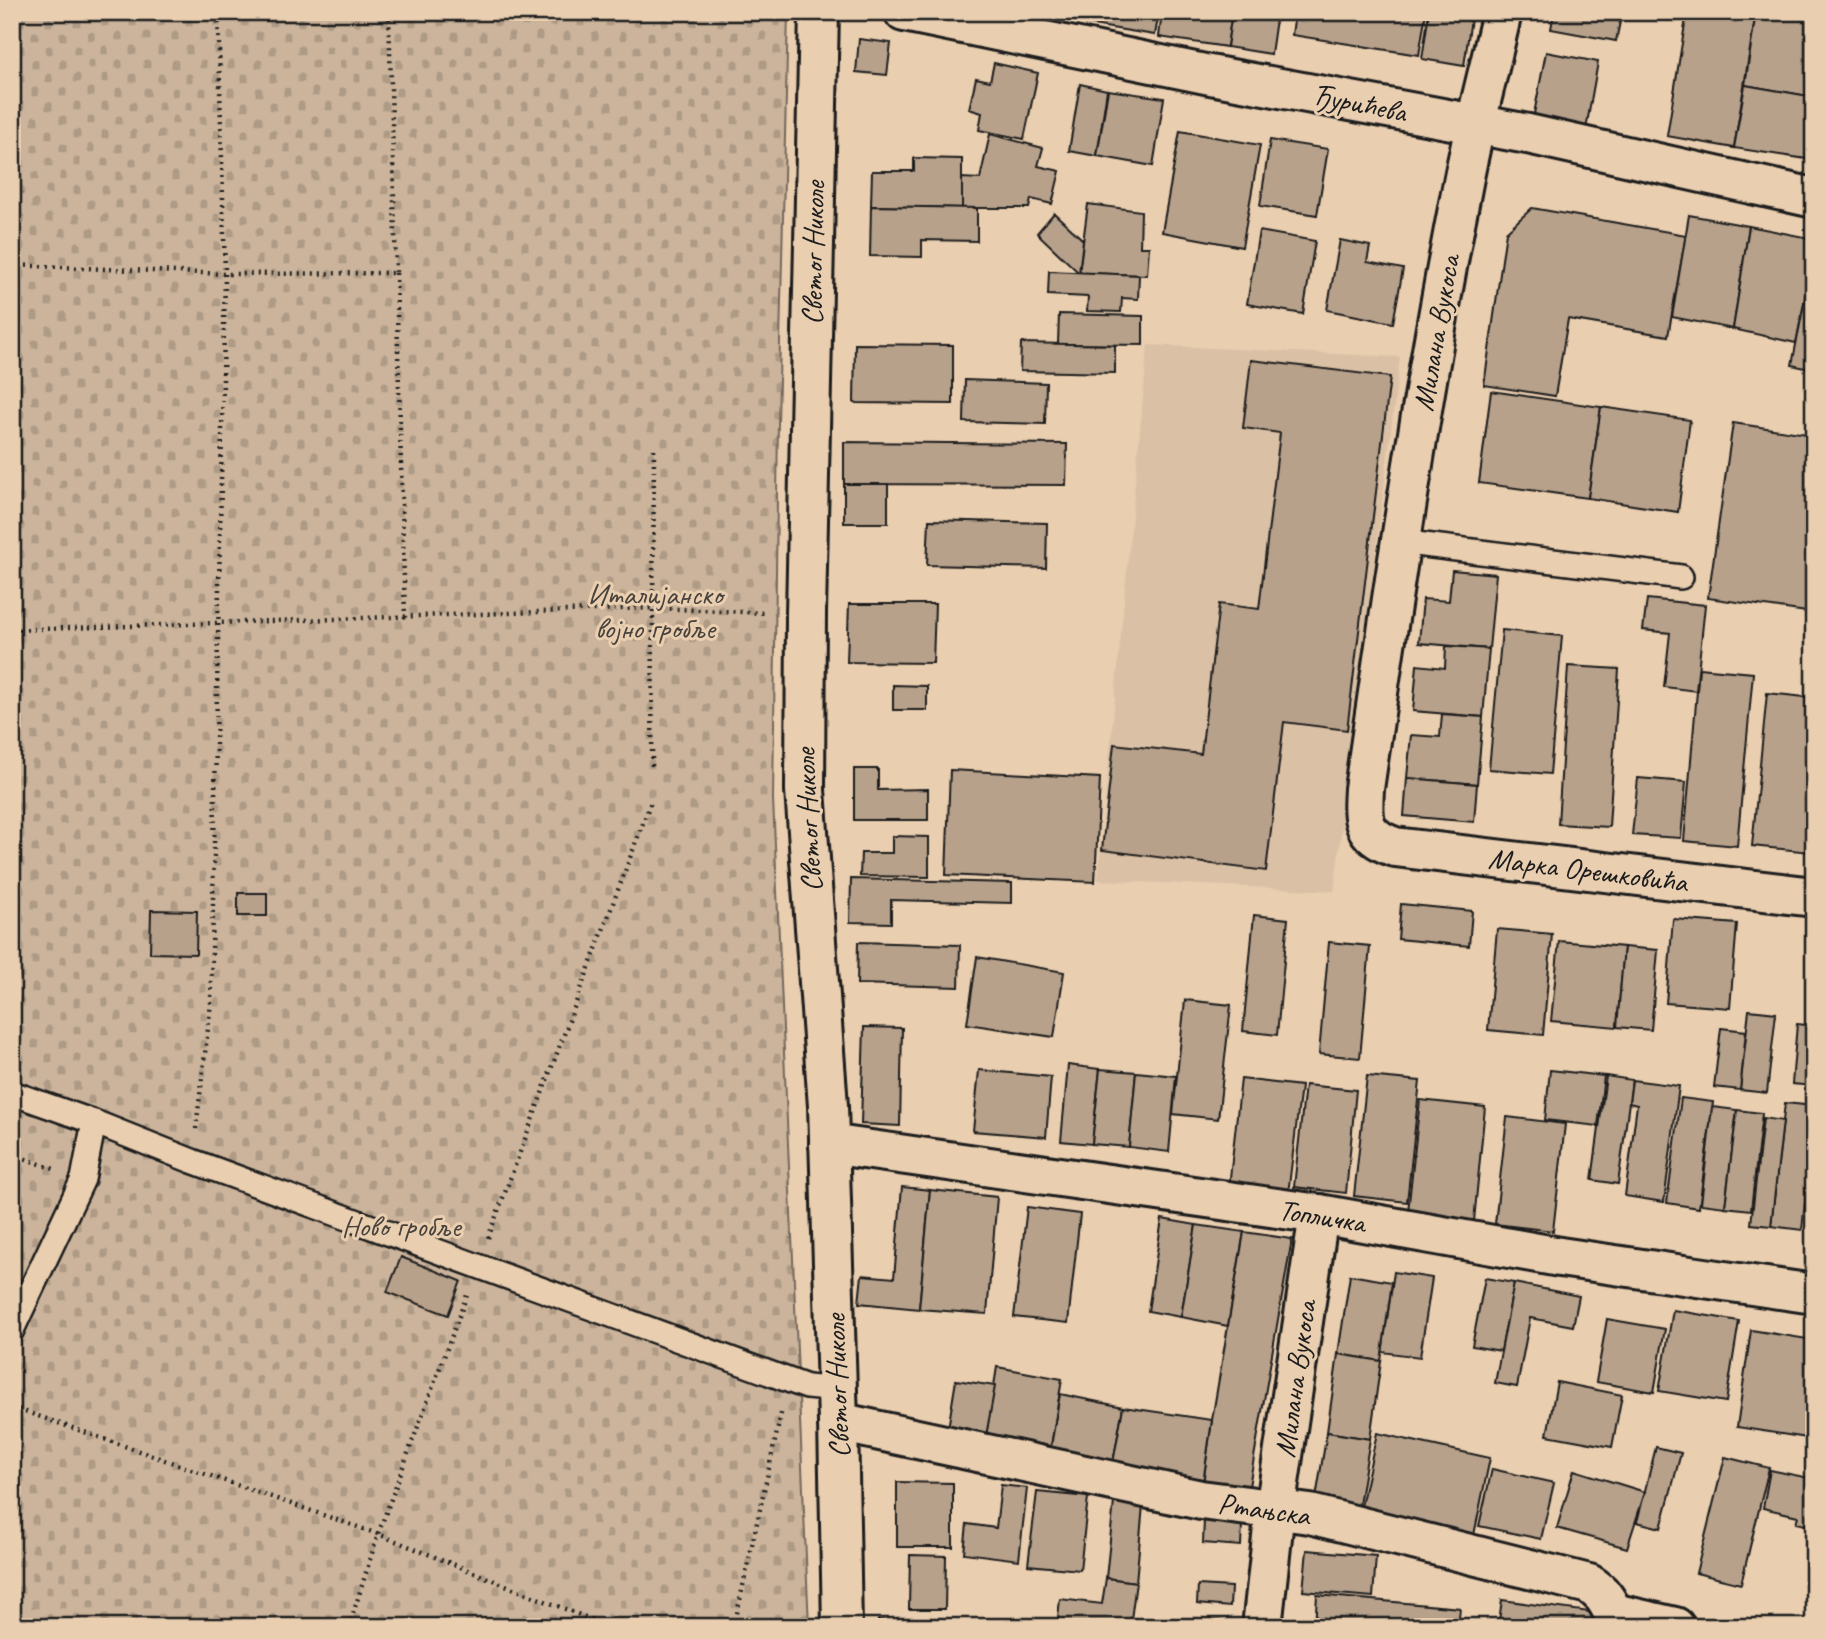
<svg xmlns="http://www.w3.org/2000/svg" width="1826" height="1639" viewBox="0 0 1826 1639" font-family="Caveat,sans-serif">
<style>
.built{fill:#dac0a5}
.cemetery{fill:url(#cemetery-stones);stroke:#74685c;stroke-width:2}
.building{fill:#b7a18b;stroke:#1c1c1c;stroke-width:2}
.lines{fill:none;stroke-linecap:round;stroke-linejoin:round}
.service-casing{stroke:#1c1c1c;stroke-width:28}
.minor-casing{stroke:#1c1c1c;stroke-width:44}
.tertiary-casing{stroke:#1c1c1c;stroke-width:44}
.path{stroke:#1c1c1c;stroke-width:4.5;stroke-dasharray:2 5;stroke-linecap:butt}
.service{stroke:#e9ceb0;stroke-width:23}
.minor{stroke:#e9ceb0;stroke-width:38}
.tertiary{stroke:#e9ceb0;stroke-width:38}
.labels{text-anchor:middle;stroke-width:6;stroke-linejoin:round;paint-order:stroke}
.street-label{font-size:30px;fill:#1c1c1c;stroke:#e9ceb0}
.park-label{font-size:30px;fill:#48423c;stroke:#e9ceb0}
</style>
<defs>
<pattern id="cemetery-stones" width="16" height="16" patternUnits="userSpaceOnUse" patternTransform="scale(1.75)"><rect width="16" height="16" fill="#cbb49b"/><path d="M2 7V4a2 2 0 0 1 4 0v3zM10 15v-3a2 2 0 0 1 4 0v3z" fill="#ae9a85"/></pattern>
</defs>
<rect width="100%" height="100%" fill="#e9ceb0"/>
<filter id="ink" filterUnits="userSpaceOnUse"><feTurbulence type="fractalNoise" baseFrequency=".0143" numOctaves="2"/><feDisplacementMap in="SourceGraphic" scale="14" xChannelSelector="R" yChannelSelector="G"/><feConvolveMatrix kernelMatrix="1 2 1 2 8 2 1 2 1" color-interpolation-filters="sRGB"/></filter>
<g filter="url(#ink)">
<!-- built -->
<polygon class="built" points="1148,345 1400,357 1334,891 1098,880"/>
<!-- cemetery -->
<polygon class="cemetery" points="12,12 788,12 778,423 773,799 809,1627 12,1627"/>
<!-- building -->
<g class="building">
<polygon points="1088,12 1159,12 1155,35 1086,24"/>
<polygon points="1162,12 1232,12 1227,47 1159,37"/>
<polygon points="1232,12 1277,12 1271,54 1227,47"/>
<polygon points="1295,12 1426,12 1419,55 1292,35"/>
<polygon points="1429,12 1472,12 1464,66 1422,59"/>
<polygon points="1554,12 1622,12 1616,41 1551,29"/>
<polygon points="1687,12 1756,12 1734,148 1667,136"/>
<polygon points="1756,12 1773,12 1814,19 1814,97 1745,85"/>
<polygon points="859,39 891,43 887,75 856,72"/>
<polygon points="1546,52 1598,62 1586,129 1533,119"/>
<polygon points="994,63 1038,73 1024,139 979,130 982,113 969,109 976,78 990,81"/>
<polygon points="1080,84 1107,90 1097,156 1069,151"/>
<polygon points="1745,85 1814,97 1814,117 1807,159 1734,148"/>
<polygon points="1108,90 1164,98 1153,166 1097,156"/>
<polygon points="1180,131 1260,145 1242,247 1162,232"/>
<polygon points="990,134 1043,148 1038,166 1060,171 1052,204 1031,199 1029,208 962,208 962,178 980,179"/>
<polygon points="1270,140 1328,149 1317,215 1260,206"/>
<polygon points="914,158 962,159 962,208 871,206 872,171 914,171"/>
<polygon points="1088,204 1141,211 1140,247 1149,247 1147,275 1079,273"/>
<polygon points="871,206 977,208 977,241 922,240 922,257 870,256"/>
<polygon points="1532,208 1686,235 1668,336 1568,319 1555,396 1484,385 1506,232"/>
<polygon points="1054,213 1083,240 1079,273 1037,233"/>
<polygon points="1689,215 1749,226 1733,329 1672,317"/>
<polygon points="1749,226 1814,239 1814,253 1796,343 1733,329"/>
<polygon points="1259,231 1315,241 1303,314 1247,304"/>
<polygon points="1340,240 1370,246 1367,262 1403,269 1393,323 1327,310"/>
<polygon points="1814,253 1814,370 1792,365"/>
<polygon points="1049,271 1139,275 1138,299 1122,298 1121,312 1087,311 1088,297 1048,295"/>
<polygon points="1059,314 1143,316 1143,345 1058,344"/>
<polygon points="1021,343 1115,345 1115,373 1020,371"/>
<polygon points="855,344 953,345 953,404 854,403"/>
<polygon points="1251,360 1390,377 1347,730 1284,722 1266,871 1102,850 1114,744 1201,754 1219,604 1259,609 1280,433 1243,428"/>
<polygon points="965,380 1046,383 1045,424 964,422"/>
<polygon points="1491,391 1601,407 1588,498 1479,483"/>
<polygon points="1601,407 1690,420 1678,512 1588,498"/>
<polygon points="1733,423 1814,435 1814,613 1708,598"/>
<polygon points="844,442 1067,444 1066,485 844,484"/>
<rect x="844" y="484" width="44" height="39"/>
<polygon points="929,520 1047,523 1046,568 927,565"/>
<polygon points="1452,570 1496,574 1489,649 1419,643 1423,599 1449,601"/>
<polygon points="1647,599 1705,605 1696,691 1664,687 1670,633 1643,630"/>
<polygon points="849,604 935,604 933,663 847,662"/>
<polygon points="1502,630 1562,636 1550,774 1489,769"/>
<polygon points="1446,646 1489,649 1483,717 1413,711 1417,665 1445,668"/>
<polygon points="1568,666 1619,669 1609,827 1558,824"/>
<polygon points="1699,668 1753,673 1737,846 1684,841"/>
<polygon points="893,685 927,686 927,710 893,710"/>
<polygon points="1767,693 1814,698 1814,814 1810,852 1752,846"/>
<polygon points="1442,714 1483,717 1477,784 1407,778 1411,735 1440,737"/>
<polygon points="854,769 878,769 878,790 928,789 928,820 854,820"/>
<polygon points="950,770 1100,778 1095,882 946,875"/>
<polygon points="1407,778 1477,784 1474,822 1404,816"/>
<polygon points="1638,778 1686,782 1681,838 1632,835"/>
<polygon points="892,836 929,837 929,877 860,876 861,853 892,853"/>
<polygon points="851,879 1012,883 1012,903 891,900 891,923 850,922"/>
<rect x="238" y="893" width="29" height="23"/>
<polygon points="1401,904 1472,911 1469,946 1398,939"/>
<polygon points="151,910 197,911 196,954 150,953"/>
<polygon points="1254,915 1288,919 1277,1035 1243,1031"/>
<polygon points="1673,919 1737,924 1730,1008 1666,1003"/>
<polygon points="1497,929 1552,934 1543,1035 1488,1030"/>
<polygon points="1559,941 1624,947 1617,1027 1551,1021"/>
<polygon points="858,942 960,945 959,987 857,984"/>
<polygon points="1329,942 1370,946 1360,1058 1319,1054"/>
<polygon points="1624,947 1658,950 1651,1030 1617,1027"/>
<polygon points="977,957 1064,972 1054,1037 967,1024"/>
<polygon points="1185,1000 1231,1005 1218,1119 1173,1114"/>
<polygon points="1749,1010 1776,1013 1767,1093 1740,1090"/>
<polygon points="1797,1024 1814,1026 1814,1086 1792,1084"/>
<polygon points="864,1027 902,1028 900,1126 861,1124"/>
<polygon points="1721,1028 1746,1031 1740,1090 1714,1087"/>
<polygon points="1068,1065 1100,1069 1092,1144 1061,1141"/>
<polygon points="1100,1069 1136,1072 1129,1147 1092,1144"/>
<polygon points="979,1070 1051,1077 1046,1137 973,1131"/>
<polygon points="1550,1070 1604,1076 1598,1126 1545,1120"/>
<polygon points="1136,1072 1176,1076 1169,1152 1129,1147"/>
<polygon points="1367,1076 1420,1081 1407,1202 1354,1196"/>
<polygon points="1606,1076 1632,1080 1618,1184 1592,1180"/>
<polygon points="1241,1079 1301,1086 1288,1194 1229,1187"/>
<polygon points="1632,1080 1679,1086 1664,1202 1625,1196 1637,1105 1629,1103"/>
<polygon points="1305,1085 1356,1090 1346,1193 1294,1187"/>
<polygon points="1681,1098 1713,1102 1699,1208 1667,1203"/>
<polygon points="1420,1100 1485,1107 1474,1221 1408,1212"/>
<polygon points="1785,1103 1814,1106 1814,1149 1811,1149 1802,1230 1771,1226"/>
<polygon points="1712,1107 1737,1110 1725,1207 1701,1204"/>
<polygon points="1737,1110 1762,1113 1751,1210 1725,1207"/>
<polygon points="1507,1117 1565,1124 1553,1231 1495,1224"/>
<polygon points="1763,1118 1783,1121 1771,1226 1751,1224"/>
<polygon points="902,1187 930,1190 919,1309 859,1303 862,1275 894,1278"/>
<polygon points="930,1190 997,1197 987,1314 919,1309"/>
<polygon points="1027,1207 1080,1214 1068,1323 1014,1317"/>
<polygon points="1162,1219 1196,1225 1181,1317 1148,1311"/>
<polygon points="1196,1225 1244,1232 1228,1326 1181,1317"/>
<polygon points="1244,1232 1292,1239 1248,1492 1203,1483 1212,1420"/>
<polygon points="401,1257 461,1281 448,1315 387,1292"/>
<polygon points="1394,1272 1432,1278 1420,1357 1382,1352"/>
<polygon points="1350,1275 1392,1282 1381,1361 1338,1354"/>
<polygon points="1485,1278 1514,1283 1501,1351 1472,1346"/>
<polygon points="1514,1283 1579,1296 1573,1326 1530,1318 1517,1387 1495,1383"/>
<polygon points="1673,1310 1739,1321 1726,1402 1659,1391"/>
<polygon points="1607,1319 1665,1329 1654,1392 1596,1382"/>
<polygon points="1751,1330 1814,1340 1814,1386 1810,1406 1814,1407 1814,1439 1737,1427"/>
<polygon points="1338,1354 1381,1361 1370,1439 1327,1432"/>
<polygon points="997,1367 1062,1379 1051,1446 986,1436"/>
<polygon points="956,1380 995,1386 986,1436 948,1429"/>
<polygon points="1557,1382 1622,1395 1612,1447 1547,1435"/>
<polygon points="1060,1394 1123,1407 1113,1463 1050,1452"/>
<polygon points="1123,1407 1212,1420 1203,1483 1113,1463"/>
<polygon points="1327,1432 1370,1439 1358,1511 1315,1504"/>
<polygon points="1377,1433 1490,1458 1474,1535 1360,1511"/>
<polygon points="1656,1447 1681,1453 1661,1528 1637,1522"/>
<polygon points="1725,1457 1769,1468 1741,1584 1696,1573"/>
<polygon points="1492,1469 1554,1483 1541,1539 1479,1526"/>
<polygon points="1574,1470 1645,1492 1627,1548 1557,1528"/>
<polygon points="1770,1470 1814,1479 1814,1527 1796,1523 1798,1516 1763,1508"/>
<polygon points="897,1482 953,1483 953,1547 897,1547"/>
<polygon points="1001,1485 1027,1488 1019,1560 964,1553 967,1524 996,1528"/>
<polygon points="1037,1492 1088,1497 1080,1570 1028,1565"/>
<polygon points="1114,1502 1143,1505 1136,1582 1106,1578"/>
<polygon points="1204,1520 1242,1523 1241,1546 1203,1543"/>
<polygon points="1307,1550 1376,1556 1373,1597 1303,1591"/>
<polygon points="910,1555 946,1556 945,1609 909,1609"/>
<polygon points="1106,1578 1136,1582 1130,1627 1057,1627 1060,1599 1102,1604"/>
<polygon points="1198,1585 1231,1587 1230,1607 1197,1604"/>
<polygon points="1317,1595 1460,1608 1458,1627 1315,1627"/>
<polygon points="1502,1600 1597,1613 1595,1627 1498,1627"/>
<polygon points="1188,1619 1221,1621 1220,1627 1187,1627"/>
<polygon points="878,1620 966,1627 877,1627"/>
</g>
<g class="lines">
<defs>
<g id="service">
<polyline points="1400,542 1681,577"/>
<polyline points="12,1093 94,1122"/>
<polyline points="12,1330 83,1179 94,1122 192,1161 807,1387 837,1390"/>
</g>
<g id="minor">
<polyline points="904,12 1210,75 1528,134 1814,198"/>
<path d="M 1502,12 C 1489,71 1473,129 1462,188 C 1423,387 1393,588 1364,789 C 1362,821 1362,836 1395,847 L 1814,897"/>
<polyline points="829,1144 1319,1214 1560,1257 1814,1294"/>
<path d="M 838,1422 L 1201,1500 L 1310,1514 L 1589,1584 C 1602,1592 1607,1600 1613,1613"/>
<polyline points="1613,1613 1675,1627"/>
<polyline points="1262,1627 1275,1510 1319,1214"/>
</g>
<polyline id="tertiary" points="819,12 806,614 805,790 828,1106 838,1422 842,1627"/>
</defs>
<!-- service casing -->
<use href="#service" class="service-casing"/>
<!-- minor casing -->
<use href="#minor" class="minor-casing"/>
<!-- tertiary casing -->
<use href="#tertiary" class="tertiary-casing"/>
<!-- path -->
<g class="path">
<polyline points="12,265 225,274 396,273 389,12"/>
<polyline points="396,273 405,618"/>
<polyline points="12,630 653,608 767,613"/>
<polyline points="652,766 654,448"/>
<polyline points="196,1129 211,1003 225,274 218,12"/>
<polyline points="12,1154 54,1169"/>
<polyline points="488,1238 652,799"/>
<polyline points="12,1407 378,1534 610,1627"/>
<polyline points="349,1627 378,1534 467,1295"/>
<polyline points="734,1627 782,1409"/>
</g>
<!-- service -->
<use href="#service" class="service"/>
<!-- minor -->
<use href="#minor" class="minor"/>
<!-- tertiary -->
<use href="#tertiary" class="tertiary"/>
</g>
</g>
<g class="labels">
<!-- street labels -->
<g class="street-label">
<text transform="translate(1359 103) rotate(11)" y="10">Ђурићева</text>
<text transform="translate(813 253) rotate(-89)" y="10">Светог Николе</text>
<text transform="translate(1436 333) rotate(-80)" y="10">Милана Вукоса</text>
<text transform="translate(808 820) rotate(-93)" y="10">Светог Николе</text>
<text transform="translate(1588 870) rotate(7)" y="10">Марка Орешковића</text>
<text transform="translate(1322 1216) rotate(9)" y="10">Топличка</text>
<text transform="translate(1295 1379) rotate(-82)" y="10">Милана Вукоса</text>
<text transform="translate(837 1386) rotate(-92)" y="10">Светог Николе</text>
<text transform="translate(1264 1509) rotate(8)" y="10">Ртањска</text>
</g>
<!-- park labels -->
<g class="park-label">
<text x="655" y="604">Италијанско<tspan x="655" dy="34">војно гробље</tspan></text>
<text x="401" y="1236">Ново гробље</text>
</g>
</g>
<!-- margin -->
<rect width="1826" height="1639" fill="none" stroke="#e9ceb0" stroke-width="42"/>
<rect x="21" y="21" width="1784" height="1597" fill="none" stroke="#1c1c1c" stroke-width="2.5" filter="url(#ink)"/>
</svg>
